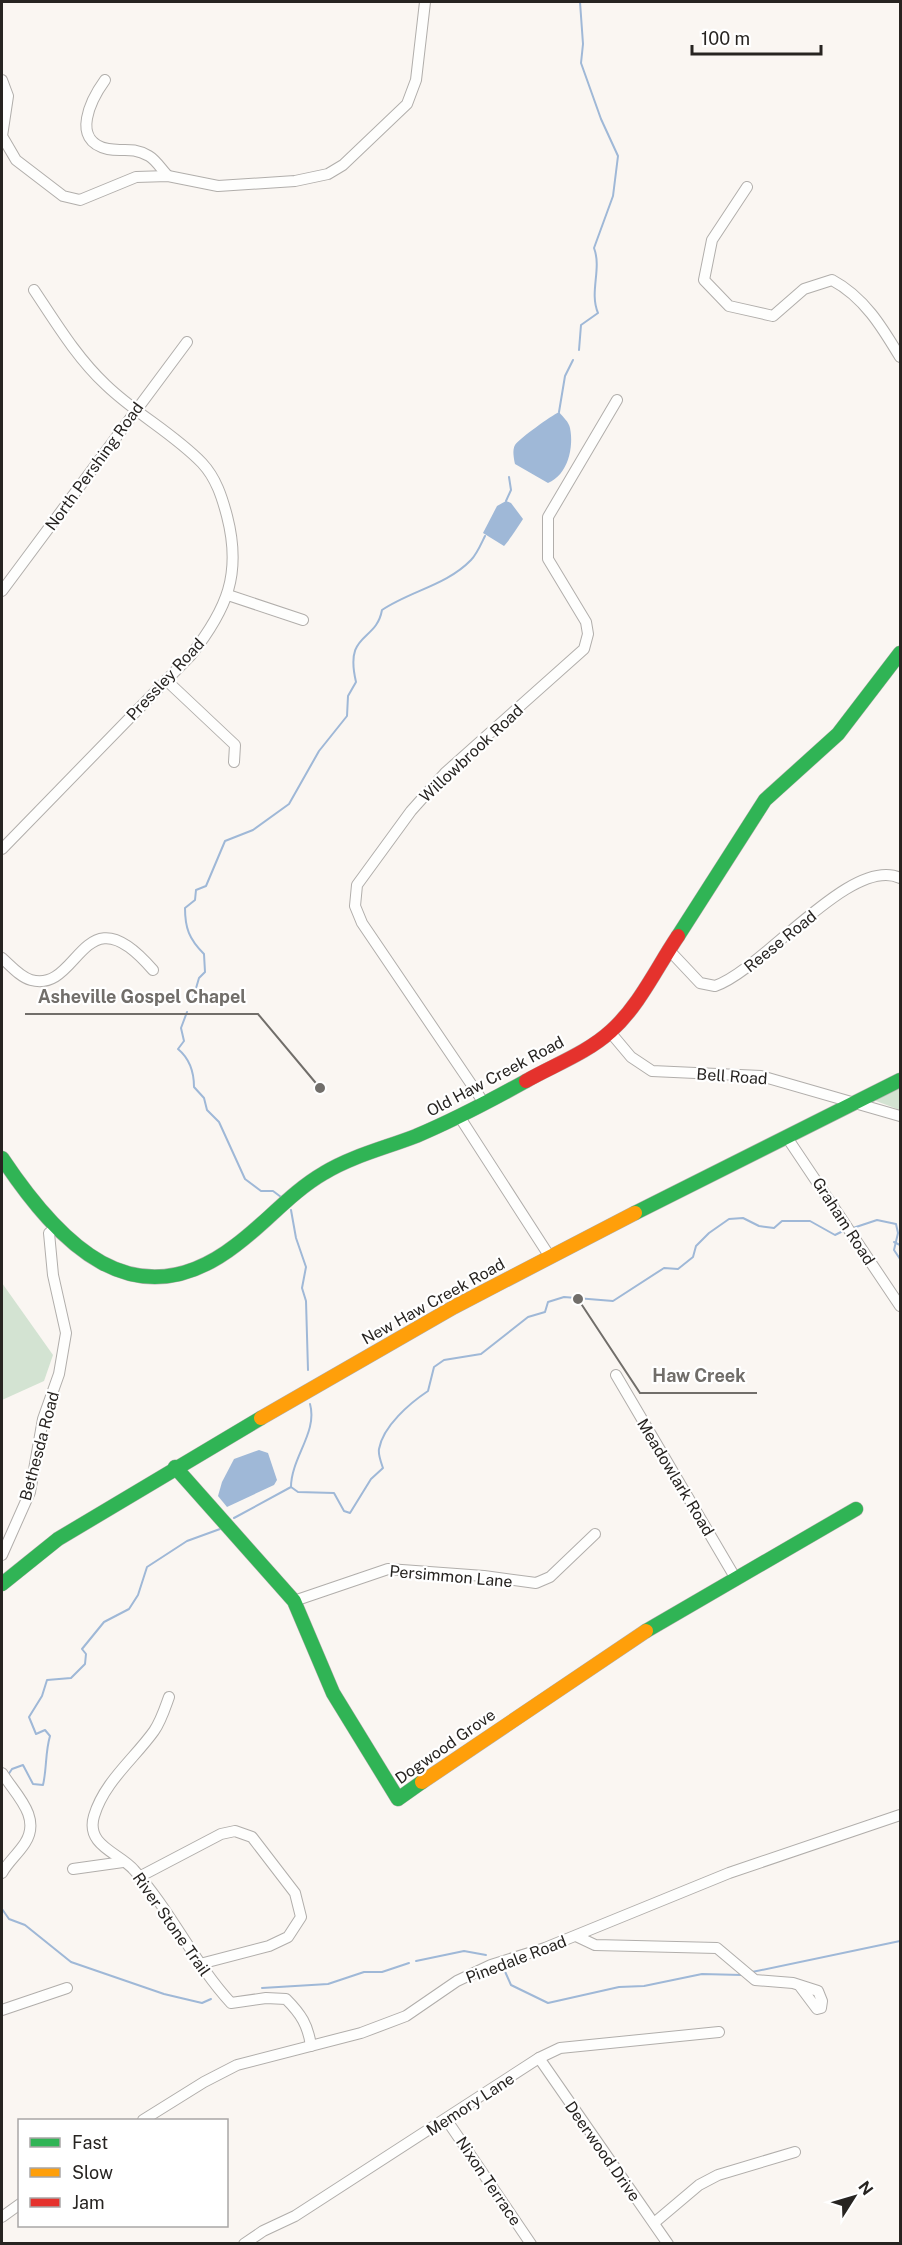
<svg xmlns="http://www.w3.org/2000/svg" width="902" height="2245" viewBox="0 0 902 2245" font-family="'Public Sans',sans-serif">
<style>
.green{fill:#d3e3d2}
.water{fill:#9fb8d7}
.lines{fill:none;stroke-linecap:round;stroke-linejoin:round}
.stream{stroke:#9fb8d7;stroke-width:2}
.street-casing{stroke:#b1aeab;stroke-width:12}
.fast-casing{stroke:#b1aeab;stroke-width:15}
.slow-casing{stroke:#b1aeab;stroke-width:15}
.jam-casing{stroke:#b1aeab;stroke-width:15}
.street{stroke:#fefefd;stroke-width:10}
.fast{stroke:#30b455;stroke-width:14}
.slow{stroke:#ff9f0a;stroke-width:14}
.jam{stroke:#e5322d;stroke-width:14}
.labels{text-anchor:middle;stroke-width:4.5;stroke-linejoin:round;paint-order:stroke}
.street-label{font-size:16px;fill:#272421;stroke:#fff}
.leader{fill:none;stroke:#716e6a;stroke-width:2}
.callout-dot{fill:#716e6a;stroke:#fff;stroke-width:2}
.callout-label{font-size:18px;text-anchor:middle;font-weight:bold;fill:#716e6a;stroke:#fff;stroke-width:4.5;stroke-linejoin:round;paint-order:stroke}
</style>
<rect width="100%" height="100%" fill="#faf6f2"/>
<!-- green -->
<g class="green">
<polygon points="900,1085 900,1110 876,1101 877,1097"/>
<polygon points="2,1283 53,1355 44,1381 2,1400"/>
</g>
<!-- water -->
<g class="water">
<path d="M 559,412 C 563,417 569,422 570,428 C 574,447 568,475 548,483 L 515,464 C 514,459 512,450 515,445 C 520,438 551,416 559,412 Z"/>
<path d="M 506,501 L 511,503 L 523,519 C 520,524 508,542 504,546 L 483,533 L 497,506 Z"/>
<polygon points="259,1450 268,1453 277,1480 274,1485 227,1507 218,1496 222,1482 234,1459"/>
</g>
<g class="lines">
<!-- stream -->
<g class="stream">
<path d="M 579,350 L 581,325 L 598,313 C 589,292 602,269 594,248 L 613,196 L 618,156 L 601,119 L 581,63 L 583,44 L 580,2"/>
<polyline points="559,412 565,376 573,360"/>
<polyline points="506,501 511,490 509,477"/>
<path d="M 192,1002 L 199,978 L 205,972 L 204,954 C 189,939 185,928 185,908 L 195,900 L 196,890 L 206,886 L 225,841 L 253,830 L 289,804 L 319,751 L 347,716 L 348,696 L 356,682 C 344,631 376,643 382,610 C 410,591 447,585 471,560 C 477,554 481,544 485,536"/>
<path d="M 187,1012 L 181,1028 L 184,1041 L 178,1049 C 190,1059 194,1072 194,1087 L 204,1098 L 207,1110 L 219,1122 L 245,1179 L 261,1191 L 273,1191 L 281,1197"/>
<polyline points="291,1210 296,1238 306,1267 302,1288 306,1301 308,1370"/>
<polyline points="853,1228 877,1220 896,1224 898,1233 894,1250 900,1259"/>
<polyline points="894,1242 900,1245"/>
<path d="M 291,1487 L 298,1492 L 334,1493 L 344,1511 L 350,1513 L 371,1479 L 383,1468 C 381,1462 378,1455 379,1449 C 383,1426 410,1403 428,1391 L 434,1367 L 444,1360 L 481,1354 L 528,1317 L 545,1312 L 548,1302 L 564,1297 L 613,1301 L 664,1268 L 678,1269 L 693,1257 L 696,1246 L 709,1233 L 729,1219 L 743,1218 L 759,1226 L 774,1228 L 782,1221 L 810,1221 L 835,1235 L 845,1230"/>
<path d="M 291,1487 C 291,1458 318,1432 310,1404"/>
<polyline points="234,1518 291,1487"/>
<path d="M 8,1775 L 12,1769 L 23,1765 L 33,1784 L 43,1785 C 47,1768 45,1753 50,1736 L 45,1730 L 36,1734 L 29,1717 L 42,1696 L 47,1680 L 71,1678 L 85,1664 L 86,1654 L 82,1649 L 104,1622 L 129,1609 L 138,1595 L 147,1567 L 187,1541 L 220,1529"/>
<polyline points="2,1909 9,1919 25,1925 71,1962 164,1994 202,2003 211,1999"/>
<polyline points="416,1961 464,1951 486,1955"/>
<polyline points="503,1967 511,1985 548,2003 619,1987 644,1986 702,1974 742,1975"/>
<polyline points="752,1972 900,1941"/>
<polyline points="262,1988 328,1984 364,1972 382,1972 409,1963"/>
</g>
<defs>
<g id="street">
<polyline points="2,80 8,96 2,136 16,160 63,196 80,200 136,177 168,176 218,186 295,181 328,174 343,165 407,104 416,80 425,2"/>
<path d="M 105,80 C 92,98 69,141 108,149 C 123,152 131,146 149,156 C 156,160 162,170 168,176"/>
<path d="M 747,187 L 712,240 L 704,280 L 729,306 L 773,316 L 804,289 L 832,280 C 864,297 882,327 900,357"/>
<polyline points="2,591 187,342"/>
<polyline points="228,595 303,620"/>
<polyline points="166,680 235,745 234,762"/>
<path d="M 2,849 L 191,655 C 227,609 242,574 227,516 C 222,497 216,478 202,463 C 173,433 136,414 106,385 C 77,358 56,323 34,290"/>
<path d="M 668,949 L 700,983 L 715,986 C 763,970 851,855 900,878"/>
<path d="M 2,958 C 10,965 20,977 31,980 C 80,994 82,887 153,970"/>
<polyline points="610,1032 631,1057 652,1071 761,1076 900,1116"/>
<polyline points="484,1103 362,923 355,906 357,885 411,811 445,773 584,649 588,634 586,622 548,559 548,517 617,400"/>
<polyline points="459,1116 550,1257"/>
<polyline points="786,1136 900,1306"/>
<polyline points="616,1375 736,1579"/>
<polyline points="2,1555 30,1492 43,1419 59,1374 66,1333 53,1275 49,1233 53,1230"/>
<polyline points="294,1601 388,1569 484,1576 536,1583 550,1577 595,1534"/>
<path d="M 169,1697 C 165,1708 161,1721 154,1731 C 134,1759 104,1782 94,1816 C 85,1846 120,1853 134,1870 C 171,1911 194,1963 231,2003 L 266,1998 L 286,1999 C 301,2014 308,2025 311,2046"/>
<path d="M 2,1773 C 15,1794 42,1817 25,1843 C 18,1854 8,1862 2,1873"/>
<polyline points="73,1869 123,1862"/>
<polyline points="139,1877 221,1834 235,1831 252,1837 295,1893 301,1917 288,1937 269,1946 200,1964"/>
<polyline points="576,1936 595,1945 717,1948 755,1980 793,1983 818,1991 822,2001 821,2008 817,2009 799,1985"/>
<polyline points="2,2010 67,1988"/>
<polyline points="539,2058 668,2244"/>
<polyline points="446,2119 531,2244"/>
<polyline points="143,2120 204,2082 237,2065 361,2033 406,2016 457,1981 491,1965 545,1948 729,1873 900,1815"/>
<polyline points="2,2217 20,2204"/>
<polyline points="654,2223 699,2185 718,2175 795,2152"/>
<polyline points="244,2244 263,2231 295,2216 539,2058 560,2048 719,2032"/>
</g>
<g id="fast">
<polyline points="678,936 765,800 838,734 900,653"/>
<path d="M 2,1158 C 58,1242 134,1324 236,1245 C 266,1223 291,1192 324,1173 C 352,1156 385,1148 416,1136 C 454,1120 490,1101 526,1081"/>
<polyline points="635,1213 900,1080"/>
<polyline points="175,1467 294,1601 333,1693 398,1799 422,1782"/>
<polyline points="2,1584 58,1539 261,1418"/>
<polyline points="646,1631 856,1509"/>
</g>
<g id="slow">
<polyline points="261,1418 454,1307 635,1213"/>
<polyline points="422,1782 646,1631"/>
</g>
<path id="jam" d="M 526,1081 C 554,1065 587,1053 611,1031 C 639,1006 657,967 678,936"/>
</defs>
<!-- street casing -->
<use href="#street" class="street-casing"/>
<!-- fast casing -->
<use href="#fast" class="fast-casing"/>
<!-- slow casing -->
<use href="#slow" class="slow-casing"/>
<!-- jam casing -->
<use href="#jam" class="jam-casing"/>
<!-- street -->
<use href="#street" class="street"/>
<!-- fast -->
<use href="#fast" class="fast"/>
<!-- slow -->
<use href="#slow" class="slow"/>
<!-- jam -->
<use href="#jam" class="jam"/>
</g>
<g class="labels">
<!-- street labels -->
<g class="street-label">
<text transform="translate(94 466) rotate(-54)" y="6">North Pershing Road</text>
<text transform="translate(165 679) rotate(-47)" y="6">Pressley Road</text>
<text transform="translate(471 753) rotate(-43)" y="6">Willowbrook Road</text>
<text transform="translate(780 941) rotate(-39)" y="6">Reese Road</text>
<text transform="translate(495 1076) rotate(-28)" y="6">Old Haw Creek Road</text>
<text transform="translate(732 1076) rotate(4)" y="6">Bell Road</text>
<text transform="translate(844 1221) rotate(57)" y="6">Graham Road</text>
<text transform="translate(433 1301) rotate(-29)" y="6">New Haw Creek Road</text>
<text transform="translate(39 1446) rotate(-75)" y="6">Bethesda Road</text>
<text transform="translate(676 1477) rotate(59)" y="6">Meadowlark Road</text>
<text transform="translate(451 1576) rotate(5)" y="6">Persimmon Lane</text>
<text transform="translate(445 1746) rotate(-35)" y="6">Dogwood Grove</text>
<text transform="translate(172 1924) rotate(55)" y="6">River Stone Trail</text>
<text transform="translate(516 1959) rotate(-21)" y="6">Pinedale Road</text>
<text transform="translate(470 2104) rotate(-33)" y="6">Memory Lane</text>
<text transform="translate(603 2151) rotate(55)" y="6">Deerwood Drive</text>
<text transform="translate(489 2181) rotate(56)" y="6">Nixon Terrace</text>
</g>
</g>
<!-- callouts -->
<path class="leader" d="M320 1088L258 1014H25M578 1299L640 1393H757"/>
<g class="callout-dot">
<circle cx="320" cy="1088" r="6"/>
<circle cx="578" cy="1299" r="6"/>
</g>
<g class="callout-label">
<text x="142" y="1003">Asheville Gospel Chapel</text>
<text x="699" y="1382">Haw Creek</text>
</g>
<!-- border -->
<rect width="902" height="2245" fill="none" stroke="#272421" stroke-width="6"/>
<!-- legend -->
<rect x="18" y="2119" width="210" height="108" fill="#ffffff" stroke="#a9a7a6" stroke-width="1.5"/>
<rect x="30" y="2138" width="30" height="9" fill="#30b455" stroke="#a9a7a6" stroke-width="1.5"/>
<text x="72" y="2149" font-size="18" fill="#272421">Fast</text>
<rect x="30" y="2168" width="30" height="9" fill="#ff9f0a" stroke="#a9a7a6" stroke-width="1.5"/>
<text x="72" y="2179" font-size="18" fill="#272421">Slow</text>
<rect x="30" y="2198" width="30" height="9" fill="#e5322d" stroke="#a9a7a6" stroke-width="1.5"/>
<text x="72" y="2209" font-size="18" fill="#272421">Jam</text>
<!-- north arrow -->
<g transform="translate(854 2197) rotate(53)" stroke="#ffffff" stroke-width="4.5" paint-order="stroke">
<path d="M0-4.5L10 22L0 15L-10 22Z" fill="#272421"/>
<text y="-9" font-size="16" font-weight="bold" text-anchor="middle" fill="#272421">N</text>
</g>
<!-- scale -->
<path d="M692 45v9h129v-9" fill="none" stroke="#272421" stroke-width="3"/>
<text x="701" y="45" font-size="18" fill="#272421" stroke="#ffffff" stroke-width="4.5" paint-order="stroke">100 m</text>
</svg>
